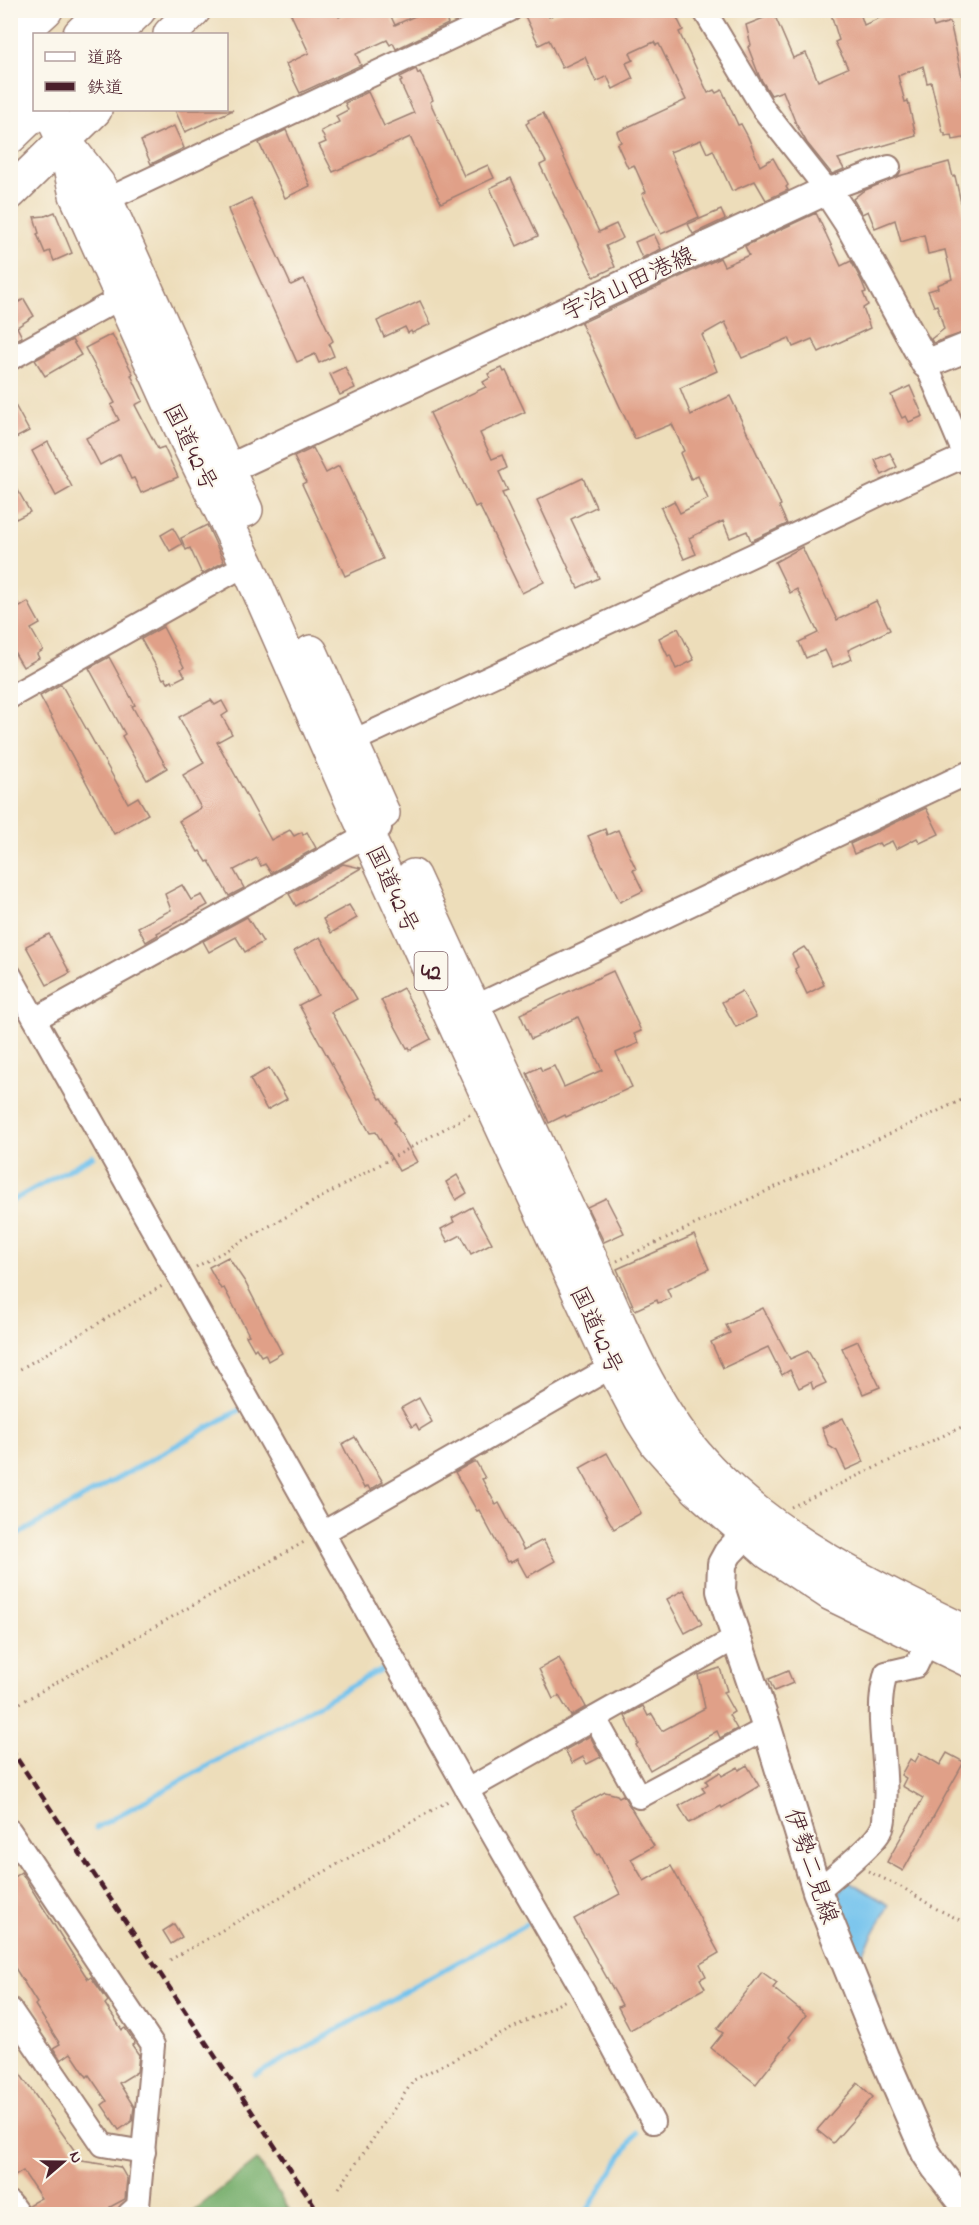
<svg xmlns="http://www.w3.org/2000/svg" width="979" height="2225" viewBox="0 0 979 2225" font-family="'Indie Flower','Klee One',sans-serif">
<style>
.forest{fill:#74ad6b;stroke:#5f664b;stroke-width:1.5}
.water{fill:#72c2ed;stroke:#5e708c;stroke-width:1.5}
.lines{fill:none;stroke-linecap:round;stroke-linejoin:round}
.stream{stroke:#72c2ed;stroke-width:5}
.building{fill:#e0a088}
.minor-casing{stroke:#9c7e72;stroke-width:26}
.major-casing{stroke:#9c7e72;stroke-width:32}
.highway-casing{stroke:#9c7e72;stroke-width:36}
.path{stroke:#9c7e72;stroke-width:3;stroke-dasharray:1.5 4.5;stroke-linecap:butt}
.minor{stroke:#fff;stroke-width:22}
.major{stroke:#fff;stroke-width:28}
.highway{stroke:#fff;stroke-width:33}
.rail{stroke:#4a1f2b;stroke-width:4.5;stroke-dasharray:9 4.5;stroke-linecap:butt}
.labels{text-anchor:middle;stroke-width:4.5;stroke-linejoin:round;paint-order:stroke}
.shield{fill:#fbf7ec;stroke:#7f6065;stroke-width:1.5}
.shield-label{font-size:22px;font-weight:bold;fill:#4a1f2b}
.street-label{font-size:24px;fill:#4a1f2b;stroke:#fbf7ec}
</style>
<rect width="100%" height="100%" fill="#fbf7ec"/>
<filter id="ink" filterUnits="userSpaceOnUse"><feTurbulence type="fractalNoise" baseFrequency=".0167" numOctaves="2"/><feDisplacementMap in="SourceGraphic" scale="12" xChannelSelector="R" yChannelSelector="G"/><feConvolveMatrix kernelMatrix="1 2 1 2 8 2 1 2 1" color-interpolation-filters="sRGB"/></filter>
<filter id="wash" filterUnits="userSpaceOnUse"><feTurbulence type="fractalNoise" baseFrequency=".008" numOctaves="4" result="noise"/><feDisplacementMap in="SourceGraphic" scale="24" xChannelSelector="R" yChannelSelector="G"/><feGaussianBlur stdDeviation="1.35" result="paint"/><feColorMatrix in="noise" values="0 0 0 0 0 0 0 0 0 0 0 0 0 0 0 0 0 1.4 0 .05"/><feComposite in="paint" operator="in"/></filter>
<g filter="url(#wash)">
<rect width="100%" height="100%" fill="#edddba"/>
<!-- forest -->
<polygon class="forest" points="257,2160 292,2214 190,2214"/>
<!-- water -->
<polygon class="water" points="847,1880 889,1905 861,1956 876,1997 867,2002 830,1909"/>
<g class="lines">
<!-- stream -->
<g class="stream">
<polyline points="10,1202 93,1156"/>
<polyline points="10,1539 239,1410"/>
<polyline points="96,1828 385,1667"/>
<polyline points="256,2075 526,1924"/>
<polyline points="585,2214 636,2133"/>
</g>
</g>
<g id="blocks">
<!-- building -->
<g class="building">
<polygon points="289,10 336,10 339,17 354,10 388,10 395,25 428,10 442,10 448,24 396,49 393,43 390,45 387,40 356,54 361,65 300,93 286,64 309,53"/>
<polygon points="532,10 545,10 549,17 564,10 673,10 683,30 679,32 708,93 714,90 716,93 722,90 738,125 741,124 748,137 760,166 773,158 788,185 786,187 788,190 766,200 755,181 732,191 713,150 707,153 701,140 670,152 699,217 661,234 642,194 646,192 634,165 628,168 617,144 621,142 617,132 686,100 659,44 656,45 654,42 630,53 633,60 626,63 633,79 613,89 607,76 596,82 585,57 562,68 549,40 539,45 524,14"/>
<polygon points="834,10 859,10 864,25 897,10 928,10 934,27 950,22 969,109 969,137 953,140 952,135 945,136 945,133 943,133 931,82 927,83 923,66 898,76 905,102 908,101 916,136 838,159 844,169 832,174 807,143 796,124 783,91 771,95 760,78 748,47 751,45 746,25 774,14 793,58 806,53 818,81 848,68 835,42 839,40 831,14 835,13"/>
<polygon points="416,69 418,74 420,72 433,100 430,102 464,176 488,165 494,178 441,203 410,137 333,172 319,145 326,142 321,131 339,122 336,116 348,110 345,103 368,92 384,126 414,113 400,82 402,81 400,77"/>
<polygon points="175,110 233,110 185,132"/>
<polygon points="543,113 599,232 616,224 623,238 606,246 615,267 594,277 540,165 546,162 526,124 529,122 528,120"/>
<polygon points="174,126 184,148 151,164 141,141"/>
<polygon points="286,130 310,186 285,198 259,143"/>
<polygon points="949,162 953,177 955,176 969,238 969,331 933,343 931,339 944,329 937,305 934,306 928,291 938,288 937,285 952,279 945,250 928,254 924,235 901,242 895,220 875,228 868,211 862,214 853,199 863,191 899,176"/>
<polygon points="511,178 538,236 517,246 490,188"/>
<polygon points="251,198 291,285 304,279 333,341 329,344 334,356 319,363 315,354 297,362 229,212 228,209"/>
<polygon points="721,210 725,219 693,234 688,224"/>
<polygon points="55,212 72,253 54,261 50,251 45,253 37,234 39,233 34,217 45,216"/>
<polygon points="816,213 841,266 851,261 862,282 866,292 863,293 868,305 863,308 870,328 819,352 812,339 793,347 789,338 742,358 725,322 702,335 717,371 680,388 691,415 730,396 781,505 779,506 787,524 751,541 747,531 730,538 723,521 689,538 696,554 684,559 661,508 674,501 680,513 708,499 698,476 691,479 680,453 684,451 672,424 635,439 581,323 720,258 724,266 749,255 745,246"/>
<polygon points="654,234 661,249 642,258 635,242"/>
<polygon points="24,299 34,316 17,327 22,337 10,343 10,307"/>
<polygon points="420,301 431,324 412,333 411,331 408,333 405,327 384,337 377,321"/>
<polygon points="112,334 133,374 131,375 143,401 135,405 158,449 164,447 178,477 141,493 134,478 131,479 120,454 100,465 86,438 119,420 111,405 115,403 85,348"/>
<polygon points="72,340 81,355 45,376 35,360"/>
<polygon points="345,367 355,388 340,395 330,374"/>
<polygon points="502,368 504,372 506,371 525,412 480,433 492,459 502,455 507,468 499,472 508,491 502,493 544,582 522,593 479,505 475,507 430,413 486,387 483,382 490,378 488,374"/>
<polygon points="910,386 923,416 909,422 906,416 902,418 891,395"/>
<polygon points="10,396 29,431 10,441"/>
<polygon points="48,442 72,487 56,496 32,451"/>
<polygon points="313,448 326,473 339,466 383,559 345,576 302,484 306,482 294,457"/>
<polygon points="890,453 897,467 882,475 875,460"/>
<polygon points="10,476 30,512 16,519 10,510"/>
<polygon points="583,478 596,507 571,519 599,578 578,588 537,500"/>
<polygon points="207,525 224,562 202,574 190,548 186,550 181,538"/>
<polygon points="173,528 182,544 170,551 161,535"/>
<polygon points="802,547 837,620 876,601 890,630 848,650 852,659 833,667 825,650 806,658 799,642 818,633 797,589 790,593 775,562"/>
<polygon points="10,591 20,607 28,602 40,624 31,629 43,650 37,654 39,658 23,667 10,645"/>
<polygon points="163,627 184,667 181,669 185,676 173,682 172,680 168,683 165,678 163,679 141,639"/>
<polygon points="678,628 694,660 676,669 670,655 668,656 659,638"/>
<polygon points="109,657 135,705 132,706 167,768 147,780 122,736 125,734 89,668"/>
<polygon points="61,684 128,803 138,797 148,814 114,834 40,696"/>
<polygon points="211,700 215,705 222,701 228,712 222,716 232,734 217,742 271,840 290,830 294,836 302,832 303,835 307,832 316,848 271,873 265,864 261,866 257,858 234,870 244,888 229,896 209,861 207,862 200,851 198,852 179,821 201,808 183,775 204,763 179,717"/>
<polygon points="926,808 939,834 920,843 917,838 896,849 892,841 881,846 879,843 854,854 850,844"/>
<polygon points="605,829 607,835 618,830 636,869 633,870 643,891 620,902 588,836"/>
<polygon points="343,864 361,868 296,906 289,894"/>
<polygon points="182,885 191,900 202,895 208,905 157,933 158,935 146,942 138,927 171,910 165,894"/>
<polygon points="349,905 357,918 331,933 323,919"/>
<polygon points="247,917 263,942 245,952 236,937 209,952 203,941"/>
<polygon points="49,934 70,973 47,985 26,946"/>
<polygon points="320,937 357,999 331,1012 380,1099 382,1098 396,1121 394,1122 417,1162 399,1171 376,1132 370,1133 299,1005 318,995 294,951"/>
<polygon points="804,947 807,951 808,951 824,985 807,994 795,969 798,967 792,954"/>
<polygon points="613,971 641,1031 634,1034 639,1043 616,1053 632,1087 566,1117 565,1115 549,1123 527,1073 540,1067 542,1071 554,1066 564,1087 602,1070 578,1017 531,1039 520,1014"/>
<polygon points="403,988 431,1039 410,1050 409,1047 407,1048 381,1000"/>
<polygon points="742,991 756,1017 736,1027 722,1002"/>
<polygon points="269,1068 287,1099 267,1110 250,1079"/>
<polygon points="457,1175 467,1193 456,1200 446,1182"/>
<polygon points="606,1198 624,1233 604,1242 587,1207"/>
<polygon points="472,1207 492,1243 471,1254 461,1235 448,1242 441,1229 454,1222 452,1218"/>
<polygon points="694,1235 709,1269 667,1289 671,1298 658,1303 657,1300 635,1310 617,1269"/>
<polygon points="228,1257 245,1282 282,1353 268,1361 265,1354 261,1356 256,1348 254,1350 246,1336 249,1335 224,1288 221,1289 209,1267"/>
<polygon points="763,1308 790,1359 808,1351 826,1383 813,1389 811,1382 799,1388 790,1370 782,1375 768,1347 723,1368 711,1342 730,1333 726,1325"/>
<polygon points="858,1341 880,1387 863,1394 842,1348"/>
<polygon points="419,1398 432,1422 419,1430 416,1424 412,1427 401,1408"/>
<polygon points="843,1418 864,1462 846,1470 837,1451 829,1446 822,1428"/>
<polygon points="355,1437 383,1482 370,1490 368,1486 364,1488 342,1444"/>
<polygon points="607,1453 641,1513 614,1529 580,1468"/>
<polygon points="473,1462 476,1462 485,1478 482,1479 496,1505 499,1503 524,1550 543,1540 555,1561 527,1577 517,1559 510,1563 509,1561 507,1562 479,1510 477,1511 455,1472"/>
<polygon points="684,1590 702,1624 685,1633 667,1599"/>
<polygon points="559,1658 586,1707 571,1716 559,1696 553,1699 539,1669"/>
<polygon points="720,1668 727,1691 723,1692 734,1712 729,1715 737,1729 720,1738 717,1731 650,1770 636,1745 638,1743 625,1716 643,1706 648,1716 652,1714 662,1731 705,1708 698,1675"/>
<polygon points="788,1671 793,1683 774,1691 769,1679"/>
<polygon points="590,1736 601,1757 587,1764 583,1757 572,1763 565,1750"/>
<polygon points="920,1753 940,1765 947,1753 964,1762 903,1871 887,1862 923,1798 902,1786 906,1778 901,1775 910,1759 915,1762"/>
<polygon points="747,1765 759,1786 722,1808 721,1806 689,1823 679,1806 705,1792 702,1788 708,1784 706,1781 720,1772 722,1776 738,1767 739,1770"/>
<polygon points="605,1792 617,1795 619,1797 623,1795 654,1846 631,1859 644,1881 671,1866 719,1953 700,1964 706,1976 700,1979 705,1988 630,2030 618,2007 622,2005 574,1919 620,1894 599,1854 597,1855 572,1810"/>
<polygon points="21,1872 84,1973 88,1979 91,1977 108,2001 105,2004 122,2030 125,2028 135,2043 132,2045 139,2055 137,2072 119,2083 134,2107 132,2121 119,2130 102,2105 107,2101 89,2075 87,2077 71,2053 61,2060 53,2048 60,2044 35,2005 37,2003 10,1960 10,1880"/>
<polygon points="174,1924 182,1937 171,1944 163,1931"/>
<polygon points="762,1972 777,1983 773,1988 806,2015 789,2037 791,2039 756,2084 711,2048 723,2033 717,2029"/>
<polygon points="10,2060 82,2161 120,2167 122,2170 127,2179 125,2199 110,2207 116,2214 31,2214 28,2205 41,2198 23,2171 10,2179"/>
<polygon points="858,2083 873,2097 833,2143 817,2130"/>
</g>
</g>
</g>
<g filter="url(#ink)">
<use href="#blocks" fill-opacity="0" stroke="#9c7e72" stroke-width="1.5"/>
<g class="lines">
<defs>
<g id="minor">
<polyline points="704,10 764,110 827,190 889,167"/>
<polyline points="106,200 510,10"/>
<polyline points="10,359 122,297"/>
<polyline points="926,364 968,463"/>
<polyline points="10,697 247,564"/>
<polyline points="351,742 753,555 880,494 965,456"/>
<polyline points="10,975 467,1790 583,1991 653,2122"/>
<polyline points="474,1007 968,773"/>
<polyline points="35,1019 380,828"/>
<polyline points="324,1532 613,1366"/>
<polyline points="595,1718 639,1797 767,1728"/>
<polyline points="467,1790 736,1638"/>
<polyline points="10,1831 153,2045 138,2206 129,2214"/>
<path d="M 817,1891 C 832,1878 874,1845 881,1830 C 885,1824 884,1814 885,1807 C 889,1762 873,1717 886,1673 L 916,1666 L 928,1641"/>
<polyline points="10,2009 103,2145 144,2152"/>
<polyline points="10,2203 18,2214"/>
</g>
<g id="major">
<polyline points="209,478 827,190 848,222 926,364 968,347"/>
<polyline points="763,1521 747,1533 728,1553 722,1564 721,1591 729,1616 767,1728 817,1891 884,2057 926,2153 936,2168 968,2209"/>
</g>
<g id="highway">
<polyline points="80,34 104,10"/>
<polyline points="114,34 139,10"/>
<polyline points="170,34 194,10"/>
<polyline points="16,38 34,78"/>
<polyline points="10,43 46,10"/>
<polyline points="10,103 34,80"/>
<polyline points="49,110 64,141 76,195 185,437 247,564 350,797 491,1103 613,1366 641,1419 657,1444 697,1489 769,1553 831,1594 968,1660"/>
<polyline points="10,137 38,110"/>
<polyline points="69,147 98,184 106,200 246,510"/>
<polyline points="10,193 95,110"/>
<polyline points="311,652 383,813"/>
<path d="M 413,876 C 468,996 524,1116 580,1235 C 617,1316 647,1404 709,1469 C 781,1544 877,1589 968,1633"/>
</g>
</defs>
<!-- minor casing -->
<use href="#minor" class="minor-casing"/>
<!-- major casing -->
<use href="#major" class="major-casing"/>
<!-- highway casing -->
<use href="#highway" class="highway-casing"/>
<!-- path -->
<g class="path">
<polyline points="10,1033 19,1028"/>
<polyline points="617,1261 968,1097"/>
<polyline points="196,1267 471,1114"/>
<polyline points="10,1375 162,1286"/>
<polyline points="791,1507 968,1424"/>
<polyline points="15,1706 306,1541"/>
<polyline points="868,1871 905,1889 935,1908 968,1924"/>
<polyline points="170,1960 450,1800"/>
<polyline points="339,2188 414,2080 566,2000"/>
</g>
<!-- minor -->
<use href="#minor" class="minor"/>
<!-- major -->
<use href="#major" class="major"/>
<!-- highway -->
<use href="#highway" class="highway"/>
<!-- rail -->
<polyline class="rail" points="10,1748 320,2214"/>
</g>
</g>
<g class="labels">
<!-- shield labels -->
<rect class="shield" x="414.5" y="952" width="33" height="38" rx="4.5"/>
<g class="shield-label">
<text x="431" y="979">42</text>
</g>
<!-- street labels -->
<g class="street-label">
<text transform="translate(628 283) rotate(-25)" y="8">宇治山田港線</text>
<text transform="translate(191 447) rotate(64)" y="8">国道42号</text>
<text transform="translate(393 889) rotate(65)" y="8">国道42号</text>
<text transform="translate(597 1330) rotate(65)" y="8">国道42号</text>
<text transform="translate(812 1866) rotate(71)" y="8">伊勢二見線</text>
</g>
</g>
<!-- margin -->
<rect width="979" height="2225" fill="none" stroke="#fbf7ec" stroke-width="36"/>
<!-- legend -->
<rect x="33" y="33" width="195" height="78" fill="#fbf7ec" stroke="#b4a19f" stroke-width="1.5"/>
<rect x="45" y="52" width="30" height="9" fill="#ffffff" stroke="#b4a19f" stroke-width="1.5"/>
<text x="87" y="63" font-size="18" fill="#4a1f2b">道路</text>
<rect x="45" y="82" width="30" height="9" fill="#4a1f2b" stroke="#b4a19f" stroke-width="1.5"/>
<text x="87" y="93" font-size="18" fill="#4a1f2b">鉄道</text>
<!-- north arrow -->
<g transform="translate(63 2162) rotate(70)" stroke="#fbf7ec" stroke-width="4.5" paint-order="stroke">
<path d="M0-4.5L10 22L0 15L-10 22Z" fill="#4a1f2b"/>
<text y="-9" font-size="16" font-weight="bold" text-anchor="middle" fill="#4a1f2b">N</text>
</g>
</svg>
